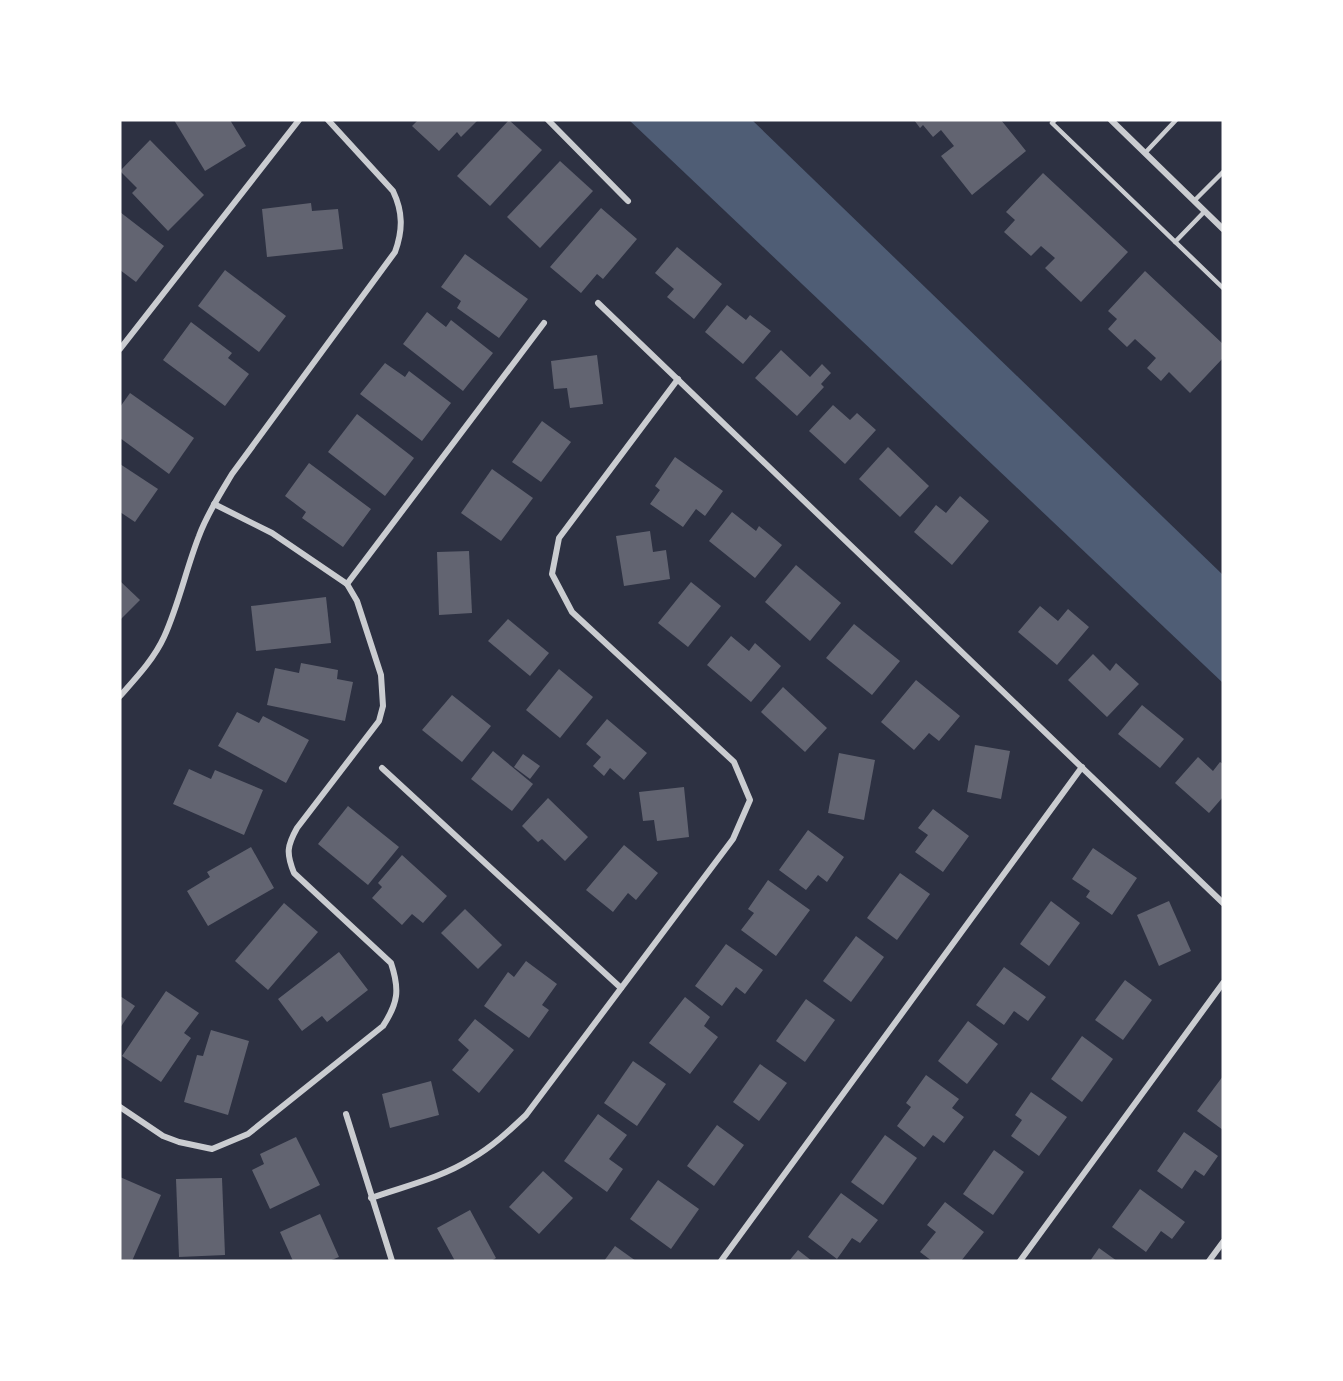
<svg xmlns="http://www.w3.org/2000/svg" width="1343" height="1381" viewBox="0 0 1343 1381" font-family="'Source Sans 3',sans-serif">
<style>
.water{fill:#4f5d75}
.building{fill:#626471}
.lines{fill:none;stroke-linecap:round;stroke-linejoin:round}
.service{stroke:#caccd0;stroke-width:4.5}
.minor{stroke:#caccd0;stroke-width:6}
</style>
<rect width="100%" height="100%" fill="#2d3142"/>
<!-- water -->
<polygon class="water" points="629,120 752,120 1223,575 1223,683"/>
<!-- building -->
<g class="building">
<polygon points="174,120 230,120 246,146 205,171"/>
<polygon points="418,120 478,120 461,137 457,132 439,151 412,126"/>
<polygon points="509,120 542,150 490,206 457,176"/>
<polygon points="914,120 1001,120 1026,151 972,195 941,156 954,146 941,130 933,137 923,125 920,128"/>
<polygon points="150,140 204,195 168,231 132,193 137,188 120,171"/>
<polygon points="560,161 593,191 540,248 507,217"/>
<polygon points="1043,173 1128,252 1081,302 1045,268 1055,258 1041,246 1031,256 1004,232 1015,220 1006,212"/>
<polygon points="311,203 312,211 338,209 343,249 267,257 262,209"/>
<polygon points="601,208 637,239 603,279 597,274 581,293 550,267"/>
<polygon points="120,212 164,246 136,282 120,270"/>
<polygon points="677,247 722,284 694,319 667,297 674,289 655,273"/>
<polygon points="465,254 528,299 499,338 457,308 461,301 441,287"/>
<polygon points="225,270 286,316 259,352 198,306"/>
<polygon points="1145,271 1223,344 1223,358 1190,393 1169,372 1161,381 1147,368 1156,358 1135,339 1127,347 1108,329 1117,319 1108,311"/>
<polygon points="727,305 746,320 750,315 771,331 743,364 705,332"/>
<polygon points="427,312 446,327 451,320 493,353 463,391 403,344"/>
<polygon points="191,322 232,353 228,358 249,374 225,406 163,360"/>
<polygon points="781,350 810,377 822,364 831,373 821,384 824,387 797,416 755,378"/>
<polygon points="597,355 603,404 570,408 567,388 554,389 551,361"/>
<polygon points="385,363 405,377 409,371 451,403 422,441 360,394"/>
<polygon points="130,393 194,438 169,474 120,438 120,407"/>
<polygon points="833,405 850,420 857,413 876,430 845,464 809,431"/>
<polygon points="357,414 414,458 385,496 328,452"/>
<polygon points="542,421 571,442 541,482 512,462"/>
<polygon points="888,447 929,486 900,517 859,479"/>
<polygon points="675,457 723,491 705,516 696,509 683,527 650,504 660,490 655,486"/>
<polygon points="309,463 371,509 343,547 302,518 306,512 285,496"/>
<polygon points="120,464 158,489 135,522 120,512"/>
<polygon points="492,469 533,498 501,541 461,513"/>
<polygon points="960,496 989,521 952,565 914,532 936,505 946,513"/>
<polygon points="732,512 756,531 759,526 782,545 755,578 709,541"/>
<polygon points="650,531 653,552 666,550 670,579 624,586 616,536"/>
<polygon points="469,551 472,613 439,615 437,552"/>
<polygon points="796,565 841,603 810,641 765,602"/>
<polygon points="120,581 140,600 120,620"/>
<polygon points="691,582 721,606 688,647 658,623"/>
<polygon points="326,597 331,643 256,651 251,606"/>
<polygon points="1040,606 1058,621 1068,609 1089,627 1057,665 1018,632"/>
<polygon points="508,619 549,653 530,676 488,641"/>
<polygon points="854,624 900,661 872,695 826,658"/>
<polygon points="731,636 749,651 755,643 781,666 751,702 707,665"/>
<polygon points="1093,654 1110,671 1116,663 1139,684 1107,717 1068,680"/>
<polygon points="301,663 338,670 337,679 353,682 345,721 267,705 275,668 299,673"/>
<polygon points="559,669 593,697 560,738 526,710"/>
<polygon points="916,680 960,716 939,741 929,733 914,750 881,722"/>
<polygon points="783,687 827,728 805,752 761,712"/>
<polygon points="452,695 491,726 462,762 422,730"/>
<polygon points="1142,705 1184,739 1160,768 1118,734"/>
<polygon points="237,712 259,723 263,716 309,740 286,783 218,746"/>
<polygon points="607,719 647,753 624,780 610,768 604,776 593,766 601,757 586,744"/>
<polygon points="975,745 1010,751 1001,799 967,792"/>
<polygon points="493,751 533,784 512,811 471,779"/>
<polygon points="839,753 875,760 864,820 828,813"/>
<polygon points="523,754 540,766 530,779 514,767"/>
<polygon points="1198,757 1213,771 1220,762 1223,764 1223,797 1209,813 1175,783"/>
<polygon points="189,769 211,779 215,770 263,790 244,835 173,804"/>
<polygon points="684,787 689,837 657,841 654,820 643,821 639,792"/>
<polygon points="548,798 588,837 565,861 542,839 538,842 522,826"/>
<polygon points="348,806 399,847 368,885 318,844"/>
<polygon points="933,809 969,836 943,872 915,852 928,835 918,828"/>
<polygon points="808,830 844,857 827,882 818,875 806,890 779,870"/>
<polygon points="624,845 658,873 636,900 628,893 613,912 586,890"/>
<polygon points="251,847 274,888 208,926 187,891 210,877 207,872"/>
<polygon points="1093,848 1137,878 1112,915 1086,897 1090,891 1072,879"/>
<polygon points="402,855 447,896 423,923 412,914 402,925 372,898 382,887 378,883"/>
<polygon points="900,873 930,894 897,940 867,918"/>
<polygon points="768,880 810,910 776,956 741,930 754,913 748,909"/>
<polygon points="1051,901 1080,923 1049,966 1020,944"/>
<polygon points="1169,901 1191,951 1159,966 1137,915"/>
<polygon points="284,903 318,932 268,990 235,961"/>
<polygon points="465,909 502,945 478,969 441,933"/>
<polygon points="856,936 884,957 851,1002 823,981"/>
<polygon points="726,944 763,970 745,994 736,987 722,1006 695,986"/>
<polygon points="339,952 368,990 327,1022 322,1016 302,1031 278,999"/>
<polygon points="526,961 557,984 542,1005 549,1010 529,1038 484,1006 508,972 514,977"/>
<polygon points="1004,967 1046,997 1028,1021 1014,1011 1004,1025 976,1005"/>
<polygon points="1125,980 1152,1000 1123,1040 1095,1020"/>
<polygon points="166,991 199,1013 184,1033 191,1038 161,1082 122,1056"/>
<polygon points="120,996 135,1006 120,1028"/>
<polygon points="685,997 710,1017 704,1026 718,1037 690,1074 649,1043"/>
<polygon points="806,999 835,1020 805,1062 776,1041"/>
<polygon points="475,1019 514,1050 479,1093 452,1070 469,1050 458,1040"/>
<polygon points="968,1021 998,1044 967,1084 938,1061"/>
<polygon points="211,1030 249,1041 228,1115 184,1102 197,1055 203,1056"/>
<polygon points="1082,1036 1113,1059 1082,1102 1051,1079"/>
<polygon points="633,1061 666,1084 637,1126 604,1103"/>
<polygon points="760,1064 787,1083 759,1121 733,1102"/>
<polygon points="926,1075 959,1099 952,1108 964,1117 944,1143 933,1135 924,1147 897,1126 911,1107 906,1103"/>
<polygon points="1223,1076 1223,1130 1197,1111"/>
<polygon points="431,1081 439,1115 390,1128 382,1094"/>
<polygon points="1031,1092 1067,1117 1039,1156 1011,1136 1022,1120 1015,1115"/>
<polygon points="598,1114 627,1135 609,1159 623,1169 607,1192 564,1161"/>
<polygon points="717,1125 744,1145 714,1186 687,1166"/>
<polygon points="1184,1132 1218,1156 1204,1176 1195,1170 1182,1189 1157,1171"/>
<polygon points="885,1135 917,1158 883,1205 851,1182"/>
<polygon points="296,1137 320,1185 270,1209 252,1170 264,1164 260,1154"/>
<polygon points="994,1150 1024,1172 993,1215 963,1194"/>
<polygon points="543,1171 573,1198 539,1234 509,1207"/>
<polygon points="120,1177 161,1195 132,1261 120,1261"/>
<polygon points="222,1178 225,1255 179,1257 176,1179"/>
<polygon points="658,1180 699,1209 671,1249 630,1219"/>
<polygon points="1140,1189 1185,1222 1172,1239 1161,1231 1146,1252 1112,1227"/>
<polygon points="841,1193 878,1220 860,1243 852,1238 837,1259 808,1237"/>
<polygon points="945,1202 984,1232 961,1261 932,1261 920,1252 936,1232 927,1225"/>
<polygon points="470,1210 496,1258 491,1261 455,1261 437,1228"/>
<polygon points="320,1214 339,1257 329,1261 293,1261 280,1232"/>
<polygon points="615,1246 636,1261 604,1261"/>
<polygon points="1099,1248 1117,1261 1090,1261"/>
<polygon points="798,1250 812,1261 789,1261"/>
</g>
<g class="lines">
<!-- service -->
<g class="service">
<polyline points="1055,120 1052,123 1223,288"/>
<polyline points="1145,153 1176,120"/>
<polyline points="1194,201 1223,172"/>
<polyline points="1175,242 1205,211"/>
</g>
<!-- minor -->
<g class="minor">
<polyline points="548,120 628,201"/>
<polyline points="1111,120 1223,229"/>
<polyline points="598,303 1223,903"/>
<polyline points="120,349 299,120"/>
<polyline points="347,584 544,323"/>
<path d="M 120,696 C 136,678 154,659 164,637 C 179,604 186,569 199,536 C 207,514 220,494 232,474 L 395,252 C 403,230 403,212 393,191 L 328,120"/>
<polyline points="382,768 621,988"/>
<path d="M 120,1107 L 163,1136 L 179,1142 L 212,1149 L 248,1134 L 383,1026 C 398,1003 400,990 391,963 L 294,873 C 286,853 287,846 297,828 L 379,721 L 383,706 L 381,675 L 357,601 L 347,584 L 272,533 L 214,504"/>
<polyline points="346,1114 392,1261"/>
<path d="M 371,1198 C 405,1186 441,1178 471,1159 C 492,1147 509,1131 526,1115 L 733,839 L 750,800 L 734,762 L 572,612 L 552,574 L 559,538 L 678,379"/>
<polyline points="721,1261 1082,767"/>
<polyline points="1020,1261 1223,983"/>
<polyline points="1209,1261 1223,1242"/>
</g>
</g>
<!-- border -->
<rect width="1343" height="1381" fill="none" stroke="#ffffff" stroke-width="243"/>
</svg>
